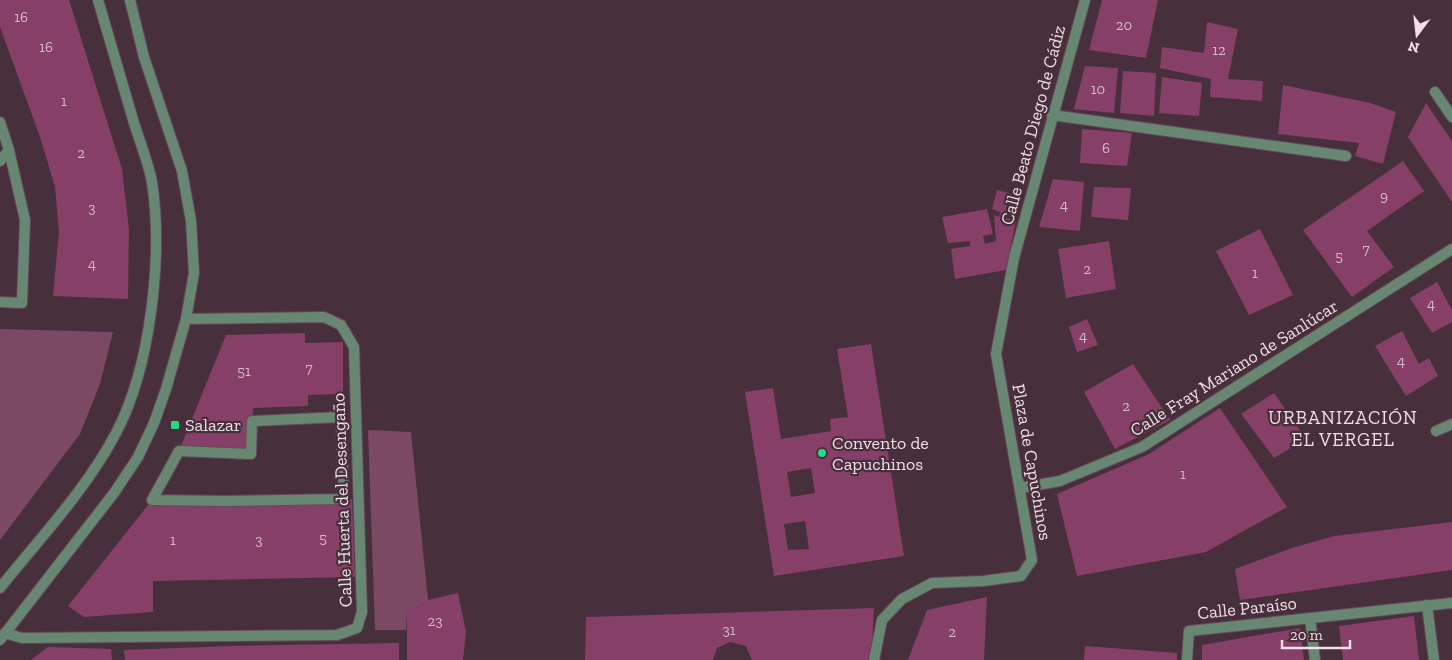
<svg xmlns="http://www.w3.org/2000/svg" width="1452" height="660" viewBox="0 0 1452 660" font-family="'Zilla Slab',serif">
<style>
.green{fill:#7b4963}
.building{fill:#863f66;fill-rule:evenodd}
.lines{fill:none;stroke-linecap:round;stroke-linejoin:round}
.pedestrian-casing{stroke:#634b57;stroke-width:12}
.minor-casing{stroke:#634b57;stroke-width:12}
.tertiary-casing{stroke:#634b57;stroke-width:12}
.pedestrian{stroke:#678772;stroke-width:10}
.minor{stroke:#678772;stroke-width:10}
.tertiary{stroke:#678772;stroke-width:10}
.poi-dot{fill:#25d886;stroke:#482f3c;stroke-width:2}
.labels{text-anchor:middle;stroke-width:4.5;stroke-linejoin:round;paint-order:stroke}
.number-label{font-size:15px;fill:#d6b7c7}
.street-label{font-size:18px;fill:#f0dfe7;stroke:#482f3c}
.poi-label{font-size:18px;fill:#f0dfe7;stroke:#482f3c;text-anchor:start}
.neighbourhood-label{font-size:19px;letter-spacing:1px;fill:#f0dfe7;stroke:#482f3c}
</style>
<rect width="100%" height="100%" fill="#482f3c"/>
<!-- green -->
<g class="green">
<polygon points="0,329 113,332 100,384 80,434 0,540"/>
<polygon points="368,430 411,432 428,600 407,612 406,630 375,630"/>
</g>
<!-- building -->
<g class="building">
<polygon points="0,0 69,0 122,169 129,230 128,299 53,296 59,231 55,187 40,137 0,27"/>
<polygon points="1102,0 1158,0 1146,58 1089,50"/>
<polygon points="1207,22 1238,29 1228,79 1263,81 1262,101 1210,97 1211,79 1160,68 1162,47 1204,53"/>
<polygon points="1085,66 1118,68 1114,113 1074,109"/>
<polygon points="1123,71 1156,73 1154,116 1120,113"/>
<polygon points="1162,77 1202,83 1199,116 1159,113"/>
<polygon points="1283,85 1370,103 1396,112 1383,164 1355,156 1359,143 1278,134"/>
<polygon points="1426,103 1452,141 1452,202 1408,137"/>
<polygon points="1082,129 1132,133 1127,166 1080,163"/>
<polygon points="1403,161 1424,191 1367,231 1394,267 1352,297 1303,230"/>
<polygon points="1053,179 1084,182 1080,231 1039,227"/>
<polygon points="1094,187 1131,188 1128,220 1091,217"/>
<polygon points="997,190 1009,193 1004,218 1016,220 1006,270 955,279 951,249 970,246 970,241 948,243 942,217 987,209 993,234 983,236 985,244 996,241 994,215 999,217 1000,212 992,209"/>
<polygon points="1260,229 1293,295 1249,315 1216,251"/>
<polygon points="1109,241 1116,289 1066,298 1058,249"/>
<polygon points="1437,282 1452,310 1452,322 1432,333 1410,298"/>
<polygon points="1087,319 1098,345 1077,352 1069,327"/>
<polygon points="1402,331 1419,364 1429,358 1438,376 1406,396 1375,346"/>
<polygon points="305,333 305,343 343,342 343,394 308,395 308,406 253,408 251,454 179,451 226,335"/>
<path d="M 871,344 L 904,556 L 774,576 L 745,392 L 773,388 L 781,439 L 831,431 L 830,419 L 848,417 L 837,349 ZM 811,468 L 815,493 L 791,497 L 787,472 ZM 805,521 L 809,549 L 788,550 L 784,524 Z"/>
<polygon points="1133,364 1170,420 1115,449 1084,392"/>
<polygon points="1274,393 1306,439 1274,458 1241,414"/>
<polygon points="1220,408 1287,507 1206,552 1077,576 1057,494 1149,454"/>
<polygon points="352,499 355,577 153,581 153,612 84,617 68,606 152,500 226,501"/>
<polygon points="1452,522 1452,570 1240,600 1235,569 1292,548 1334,536"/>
<polygon points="458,593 466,632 463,660 407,660 407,612 428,600"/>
<polygon points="987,597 984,660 908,660 927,610"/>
<polygon points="874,608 871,660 752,660 746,646 730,642 717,648 713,660 585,660 586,617"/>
<polygon points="1414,616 1419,660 1343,660 1339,626"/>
<polygon points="1300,628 1304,660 1202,660 1202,645"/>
<polygon points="399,643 399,660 125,660 124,650 231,646"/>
<polygon points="1085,646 1177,653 1177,660 1084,660"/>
<polygon points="48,647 111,649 112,660 31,660"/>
</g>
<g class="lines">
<defs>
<polygon id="pedestrian" points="341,417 344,499 226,501 152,500 179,451 251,454 252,421"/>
<g id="minor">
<polyline points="1435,92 1452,117"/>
<polyline points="1052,115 1346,156"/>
<polyline points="0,122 9,150 0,161"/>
<polyline points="0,302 22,303 25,220 9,150"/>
<polyline points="1436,431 1452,424"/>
<polyline points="1020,488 1060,481 1142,447 1452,249"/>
<polyline points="1427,605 1434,660"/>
<polyline points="1310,618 1315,660"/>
<polyline points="5,633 22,638 337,635 357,628 362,612 354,347 341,325 324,317 186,319"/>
<polyline points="1187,660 1189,631 1452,603"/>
</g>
<g id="tertiary">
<path d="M 0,588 C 40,538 86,490 116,433 C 151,367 163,255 152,182 C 148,162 140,142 134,123 C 122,82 110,41 98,0"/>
<polyline points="0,640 114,493 138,457 154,423 166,389 186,319 194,273 191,221 182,171 144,57 130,0"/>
<polyline points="874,660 882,620 902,599 932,583 983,581 1021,576 1032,560 996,354 1014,258 1085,0"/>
</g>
</defs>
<!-- pedestrian casing -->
<use href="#pedestrian" class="pedestrian-casing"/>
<!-- minor casing -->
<use href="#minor" class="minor-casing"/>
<!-- tertiary casing -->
<use href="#tertiary" class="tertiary-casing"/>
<!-- pedestrian -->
<use href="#pedestrian" class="pedestrian"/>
<!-- minor -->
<use href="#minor" class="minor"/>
<!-- tertiary -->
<use href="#tertiary" class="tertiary"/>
</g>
<!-- markers -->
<g class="poi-dot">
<rect x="170" y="420" width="10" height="10" rx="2.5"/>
<circle cx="822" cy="453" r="5"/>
</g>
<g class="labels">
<!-- number labels -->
<g class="number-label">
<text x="21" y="22">16</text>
<text x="1124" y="30">20</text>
<text x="46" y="52">16</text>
<text x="1219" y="55">12</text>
<text x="1098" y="94">10</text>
<text x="64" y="106">1</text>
<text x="1106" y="153">6</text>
<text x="81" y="158">2</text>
<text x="1384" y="201">9</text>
<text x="1064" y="210">4</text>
<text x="92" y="213">3</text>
<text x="1366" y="254">7</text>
<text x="1339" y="261">5</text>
<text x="92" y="269">4</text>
<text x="1087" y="274">2</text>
<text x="1255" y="278">1</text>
<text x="1431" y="309">4</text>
<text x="1083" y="341">4</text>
<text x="1401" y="366">4</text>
<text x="309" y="373">7</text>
<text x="244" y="376">51</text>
<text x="1126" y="411">2</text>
<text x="1183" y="479">1</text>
<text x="323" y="543">5</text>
<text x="173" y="545">1</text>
<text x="259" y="545">3</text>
<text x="435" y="626">23</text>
<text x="729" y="635">31</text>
<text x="952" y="637">2</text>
</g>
<!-- street labels -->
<g class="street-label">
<text transform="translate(1033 125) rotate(-75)" y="6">Calle Beato Diego de Cádiz</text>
<text transform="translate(1234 368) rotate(-32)" y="6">Calle Fray Mariano de Sanlúcar</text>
<text transform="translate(1032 462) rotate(80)" y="6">Plaza de Capuchinos</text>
<text transform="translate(342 500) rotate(-92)" y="6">Calle Huerta del Desengaño</text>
<text transform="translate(1247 608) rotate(-6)" y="6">Calle Paraíso</text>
</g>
<!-- poi labels -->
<g class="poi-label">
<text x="185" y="431">Salazar</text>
<text x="832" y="449">Convento de<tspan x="832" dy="21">Capuchinos</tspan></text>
</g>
<!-- neighbourhood labels -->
<g class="neighbourhood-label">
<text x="1343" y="424">URBANIZACIÓN<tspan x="1343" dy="22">EL VERGEL</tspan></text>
</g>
</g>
<!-- north arrow -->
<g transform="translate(1417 35) rotate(195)" stroke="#482f3c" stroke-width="4" paint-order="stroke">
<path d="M0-4L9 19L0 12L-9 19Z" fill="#f0dfe7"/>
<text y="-8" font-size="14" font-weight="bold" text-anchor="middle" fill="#f0dfe7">N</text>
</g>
<!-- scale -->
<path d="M1282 640v8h68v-8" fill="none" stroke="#f0dfe7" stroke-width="2.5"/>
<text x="1290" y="640" font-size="15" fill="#f0dfe7" stroke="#482f3c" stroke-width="4" paint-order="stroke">20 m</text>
</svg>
